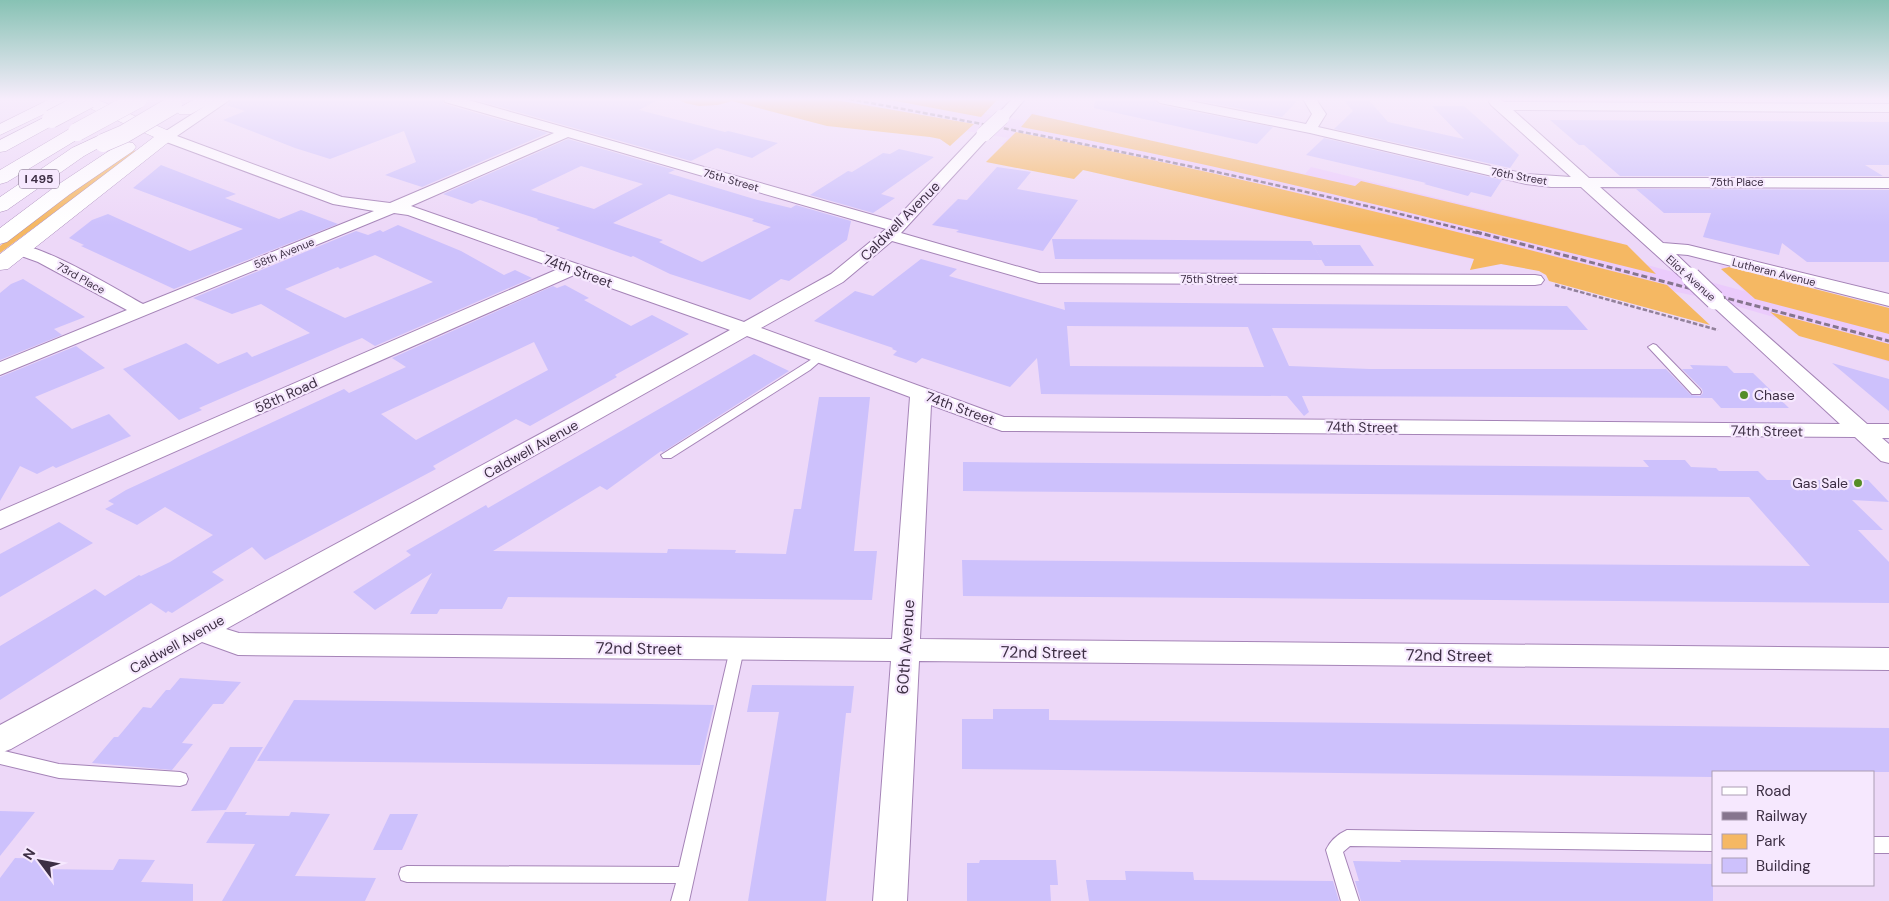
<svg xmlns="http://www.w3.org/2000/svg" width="1889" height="901" viewBox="0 0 1889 901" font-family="'DM Sans',sans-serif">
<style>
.built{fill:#ebcbfc}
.green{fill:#f5b863}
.building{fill:#cdc1fc;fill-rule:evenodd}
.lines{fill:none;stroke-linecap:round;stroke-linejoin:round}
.service-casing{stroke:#a584b7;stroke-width:2}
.minor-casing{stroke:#a584b7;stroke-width:2}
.tertiary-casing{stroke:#a584b7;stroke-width:1}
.motorway-casing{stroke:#a584b7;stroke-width:1}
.path{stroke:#92819b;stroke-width:2.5;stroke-dasharray:4.5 2;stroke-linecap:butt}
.service{fill:#fff;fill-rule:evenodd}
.minor{fill:#fff;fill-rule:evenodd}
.tertiary{fill:#fff;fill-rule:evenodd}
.motorway{fill:#fff;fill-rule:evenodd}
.rail-far1{stroke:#86758e;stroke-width:2.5;stroke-dasharray:5 2.5;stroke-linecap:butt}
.rail{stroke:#86758e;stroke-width:3;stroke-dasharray:6 3;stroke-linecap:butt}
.minor-bridge-far1-casing{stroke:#a584b7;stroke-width:16;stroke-linecap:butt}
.minor-bridge-casing{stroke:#a584b7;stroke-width:21;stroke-linecap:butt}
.motorway-bridge-casing{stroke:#a584b7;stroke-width:19;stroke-linecap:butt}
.minor-bridge-far1{stroke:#fff;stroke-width:15}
.minor-bridge{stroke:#fff;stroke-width:19}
.motorway-bridge{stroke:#fff;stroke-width:18}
.poi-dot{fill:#558d28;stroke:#f6e8fe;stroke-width:2}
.labels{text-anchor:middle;stroke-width:4.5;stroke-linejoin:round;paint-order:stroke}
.far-street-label{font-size:11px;fill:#3d2f44;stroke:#f6e8fe}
.shield{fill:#f6e8fe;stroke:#74667c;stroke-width:1}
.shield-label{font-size:12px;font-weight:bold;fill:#3d2f44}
.street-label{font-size:14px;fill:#3d2f44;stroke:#f6e8fe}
.poi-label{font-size:14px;fill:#3d2f44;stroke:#f6e8fe;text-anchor:start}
.near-street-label{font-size:16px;fill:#3d2f44;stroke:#f6e8fe}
</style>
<rect width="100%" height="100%" fill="#edd8f8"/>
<!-- built -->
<polygon class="built" points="709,99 973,99 985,114 1026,121 1032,113 1090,129 1305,174 1311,167 1621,243 1647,265 1744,291 1719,265 1889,308 1889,362 1848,350 1815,331 1796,334 1777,318 1715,300 1672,291 1476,260 1217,201 1051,160 1001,144 1008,138 966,131 961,136 799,115"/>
<!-- green -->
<g class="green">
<polygon points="678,99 830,99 974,124 950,146 940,139 930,137 827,126 732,101 718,105 699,106 685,103"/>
<polygon points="885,99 983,100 998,99 981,117"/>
<path d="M 1032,114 L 1355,186 L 1361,181 L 1627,245 L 1656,274 C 1445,222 1235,167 1021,127 Z"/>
<path d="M 1016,132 C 1235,174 1451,230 1667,285 L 1710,325 L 1549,281 L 1546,275 L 1539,271 L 1501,264 L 1470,270 L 1474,259 L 1083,170 L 1074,179 L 986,162 Z"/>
<polygon points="131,150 137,151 0,253 0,246 50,206"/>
<polygon points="1729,267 1889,308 1889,334 1755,299 1721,269"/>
<polygon points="1770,312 1889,344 1889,361 1799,336"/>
</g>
<!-- building -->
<g class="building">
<polygon points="233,99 442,99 444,104 548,133 422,187 385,175 416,162 404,131 330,159 295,148 223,120 245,111 226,105"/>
<polygon points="472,99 660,99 639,110 725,132 728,131 778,143 752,158 717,148 691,161"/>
<polygon points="1095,99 1152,99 1160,105 1273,127 1257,144 1094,108"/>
<polygon points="1190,99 1299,99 1282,117"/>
<polygon points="1343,99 1368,99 1388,122 1464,139 1432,106 1464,106 1519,155 1510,168 1334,129 1353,111"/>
<polygon points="1550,120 1889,122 1889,165 1865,165 1883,176 1620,176 1584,145 1579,145"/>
<polygon points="1324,138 1502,180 1491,197 1471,192 1468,196 1424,184 1426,183 1306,155"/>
<path d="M 568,139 L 675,170 L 668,173 L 754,199 L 791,208 L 796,205 L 851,221 L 847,240 L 789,281 L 781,279 L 750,300 L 670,274 L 633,256 L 631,257 L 556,230 L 560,228 L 537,220 L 538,219 L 480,200 L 472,204 L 443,194 ZM 581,166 L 643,184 L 594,209 L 531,190 ZM 669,194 L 754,219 L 752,221 L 771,227 L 702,262 L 659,242 L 663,240 L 613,223 Z"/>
<polygon points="899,149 934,157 881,194 895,198 873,213 810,195 848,171 852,172 883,153 890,154"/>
<polygon points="161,165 236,194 225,198 279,219 301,210 338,224 174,289 81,246 84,245 69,238 92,220 108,214 190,251 243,229 133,188"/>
<polygon points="997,167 1031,172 1017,189 1078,200 1043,251 956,232 959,230 932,225 958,199 967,200"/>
<polygon points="1636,189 1889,190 1889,262 1807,262 1782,243 1779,255 1703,237 1711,213 1664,213"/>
<path d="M 398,225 L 461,251 L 504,275 L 515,270 L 532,278 L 375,346 L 362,338 L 347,344 L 199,408 L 202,410 L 179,420 L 123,369 L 186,343 L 218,364 L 247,352 L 252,357 L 310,333 L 261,304 L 232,314 L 193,298 L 356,231 L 368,235 L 380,230 L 383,232 ZM 375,255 L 433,282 L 345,318 L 285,289 L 338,267 L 340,269 Z"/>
<polygon points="1052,239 1311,241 1322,260 1055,259"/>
<polygon points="1313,245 1360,245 1374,266 1325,266"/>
<path d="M 921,259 L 957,269 L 949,276 L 1065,310 L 1064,302 L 1567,306 L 1588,330 L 1272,328 L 1289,366 L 1370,369 L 1666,369 L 1691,395 L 1700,396 L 1703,393 L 1702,389 L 1682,369 L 1693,369 L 1690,365 L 1727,366 L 1734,373 L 1753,373 L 1789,408 L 1721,408 L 1712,398 L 1302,396 L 1309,412 L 1304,416 L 1287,396 L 1041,394 L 1037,358 L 1010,387 L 922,358 L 916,363 L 893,355 L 897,351 L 892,349 L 893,348 L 814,321 L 855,291 L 873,296 ZM 1067,326 L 1248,327 L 1264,367 L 1070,366 Z"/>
<polygon points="23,279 85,317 54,329 62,335 0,360 0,293 11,284"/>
<path d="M 565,285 L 589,298 L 584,300 L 631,326 L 652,315 L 689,334 L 615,375 L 617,377 L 530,426 L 516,419 L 433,466 L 436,469 L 265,560 L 252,547 L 212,572 L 224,580 L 172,613 L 168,611 L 166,613 L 151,603 L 0,700 L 0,646 L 95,589 L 105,596 L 139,575 L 141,576 L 170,562 L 213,535 L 165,507 L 137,525 L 105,509 L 114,504 L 108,501 L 126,490 L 344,389 L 349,393 L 406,367 L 392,358 L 553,286 L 557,288 ZM 534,342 L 548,370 L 416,440 L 381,414 Z"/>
<polygon points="76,346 105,368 35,397 72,429 109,414 131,436 56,468 53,466 37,474 20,466 0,501 0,377"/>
<polygon points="754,354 789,371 663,452 661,451 607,490 600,486 493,551 667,553 668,549 736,550 735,553 786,554 794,509 801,509 819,397 870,397 854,551 877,551 872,600 508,597 502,609 440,609 437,614 410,614 432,573 375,610 353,592 411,555 406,551 486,505 488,508"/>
<polygon points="1832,363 1889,379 1889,411"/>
<polygon points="1643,460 1685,460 1691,467 1716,468 1719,471 1758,471 1767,480 1868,480 1889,502 1852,500 1883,530 1858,530 1889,562 1889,603 963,596 962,560 1810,566 1749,497 963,491 963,462 1649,467"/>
<polygon points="59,522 93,543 0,597 0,554"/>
<polygon points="180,678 241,682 223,704 213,704 182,743 193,744 172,770 92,763 114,737 118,737 143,707 151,708 166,690 170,690"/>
<polygon points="752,685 854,686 851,713 846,713 826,901 748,901 779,712 747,712"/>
<polygon points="294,700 649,704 714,705 700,765 257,761"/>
<polygon points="993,709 1049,709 1049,720 1889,728 1889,772 1713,772 1713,777 962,769 962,719 993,719"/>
<polygon points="230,747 263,747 226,810 191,811"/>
<polygon points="0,811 35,812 0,856"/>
<polygon points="225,812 247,812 245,815 289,816 291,812 330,814 295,876 376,878 365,901 222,901 255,844 206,843"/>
<polygon points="390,814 418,814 402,850 373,850"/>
<polygon points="15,858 50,859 43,869 113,870 119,859 155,860 141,882 193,884 193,901 0,901 0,878"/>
<polygon points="980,860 1056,860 1058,885 1050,885 1051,901 967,901 967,863 979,863"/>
<polygon points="1400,860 1713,864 1713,901 1361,901 1355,881 1359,881 1353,861 1401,862"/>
<polygon points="1125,871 1193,872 1194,880 1333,881 1339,901 1089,901 1086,880 1126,880"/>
</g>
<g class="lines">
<defs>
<g id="service">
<polygon points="1653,344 1656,345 1700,390 1701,392 1700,394 1692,394 1650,349 1648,347"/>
<polygon points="820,354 825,357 810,370 671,458 663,458 661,455"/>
<polygon points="737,644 742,645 744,649 689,901 671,901 676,883 407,882 401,880 399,874 401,868 407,866 679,867 730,649 732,645"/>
<polygon points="0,750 59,764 180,772 186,774 188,779 186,784 180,786 59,778 0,764"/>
<path d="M 1347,830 L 1713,835 L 1713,851 L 1350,846 L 1343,852 L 1359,901 L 1341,901 L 1326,850 C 1330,841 1338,834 1347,830 Z"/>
<rect x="1873" y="837" width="16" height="16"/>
</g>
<g id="minor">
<path d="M 216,99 L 231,99 L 177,136 L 342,197 L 390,203 L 554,133 L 445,102 L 444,99 L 465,99 L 894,221 L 979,131 L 984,130 L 991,134 L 989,137 L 901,233 L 1040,273 L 1535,275 L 1541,276 L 1544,280 L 1541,284 L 1535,285 L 1039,283 L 892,241 L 843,282 L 761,328 L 1004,417 L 1840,424 L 1706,300 L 1708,296 L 1715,294 L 1722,296 L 1867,424 L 1889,424 L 1889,438 L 1882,438 L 1889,444 L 1889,463 L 1881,461 L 1855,437 L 1002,431 L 931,405 L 920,639 L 1889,648 L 1889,670 L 919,661 L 907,901 L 873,901 L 891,661 L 238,655 L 202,642 L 11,749 L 0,753 L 0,725 L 577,414 L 730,330 L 574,275 L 0,529 L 0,511 L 558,269 L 408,215 L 394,213 L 0,375 L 0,362 L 127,310 L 38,262 L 13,253 L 10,249 L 13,245 C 36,240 119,291 143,304 L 374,211 L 333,204 L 161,140 L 159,137 L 161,134 ZM 568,137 L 886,229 L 831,274 L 744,322 L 411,206 ZM 747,336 L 910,397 L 892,639 L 239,633 L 226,629 Z"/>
<polygon points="1012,99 1025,99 1007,120 997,120 995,117"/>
<polygon points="1154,99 1180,99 1306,124 1312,114 1303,99 1316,99 1326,114 1318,127 1526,174 1571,177 1491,105 1489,102 1491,99 1500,99 1504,102 1889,104 1889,112 1513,110 1589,178 1889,178 1889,188 1600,187 1663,243 1688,245 1889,294 1889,306 1688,255 1676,254 1700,277 1697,281 1691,282 1685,281 1581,187 1551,187 1526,184 1310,133 1160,103"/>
</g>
<g id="tertiary">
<polygon points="50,99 71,99 69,102 0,135 0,124"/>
<polygon points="74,99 96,99 169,131 175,137 8,269 0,270 0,254 154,137 76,102"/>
</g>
<g id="motorway">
<polygon points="195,99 215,99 213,102 191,114 179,114 177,111 179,108"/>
<polygon points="51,114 57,115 59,119 57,123 6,151 0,152 0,140"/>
<polygon points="77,127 83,128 85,132 83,136 7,182 0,184 0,170 71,128"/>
<polygon points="98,136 104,137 107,141 104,145 84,156 7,210 0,212 0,197 72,148"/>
<polygon points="127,142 133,143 136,147 133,151 70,194 7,242 0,244 0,228 56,186 121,143"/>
</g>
</defs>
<!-- service casing -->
<use href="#service" class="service-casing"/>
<!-- minor casing -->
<use href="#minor" class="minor-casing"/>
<!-- tertiary casing -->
<use href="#tertiary" class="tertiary-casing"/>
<!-- motorway casing -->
<use href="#motorway" class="motorway-casing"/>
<!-- path -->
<polyline class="path" points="1555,285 1718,330"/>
<!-- service -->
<use href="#service" class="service"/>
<!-- minor -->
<use href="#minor" class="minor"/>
<!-- tertiary -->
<use href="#tertiary" class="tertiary"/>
<!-- motorway -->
<use href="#motorway" class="motorway"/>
<!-- rail-far1 -->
<path class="rail-far1" d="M 849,99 C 1061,138 1272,181 1481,234"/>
<!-- rail -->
<polyline class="rail" points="1476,232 1889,341"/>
<defs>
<polyline id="minor-bridge-far1" points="984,134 1002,117"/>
<polyline id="minor-bridge" points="1691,277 1715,300"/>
<g id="motorway-bridge">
<polyline points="51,119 89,99"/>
<polyline points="77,132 138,99"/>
<polyline points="103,143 124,134 173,105"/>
</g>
</defs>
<!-- minor-bridge-far1 casing -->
<use href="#minor-bridge-far1" class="minor-bridge-far1-casing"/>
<!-- minor-bridge casing -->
<use href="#minor-bridge" class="minor-bridge-casing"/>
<!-- motorway-bridge casing -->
<use href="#motorway-bridge" class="motorway-bridge-casing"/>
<!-- minor-bridge-far1 -->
<use href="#minor-bridge-far1" class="minor-bridge-far1"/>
<!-- minor-bridge -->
<use href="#minor-bridge" class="minor-bridge"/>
<!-- motorway-bridge -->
<use href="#motorway-bridge" class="motorway-bridge"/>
</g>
<!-- sky -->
<linearGradient id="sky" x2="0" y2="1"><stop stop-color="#87c2b4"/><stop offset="0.44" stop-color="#f7edfc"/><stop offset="1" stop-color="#f7edfc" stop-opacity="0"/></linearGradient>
<rect width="1889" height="225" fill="url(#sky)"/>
<!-- markers -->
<g class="poi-dot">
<circle cx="1744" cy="395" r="5"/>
<circle cx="1858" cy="483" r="5"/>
</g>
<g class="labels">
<!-- far-street labels -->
<g class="far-street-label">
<text transform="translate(1519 176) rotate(10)" y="4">76th Street</text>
<text transform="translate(731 180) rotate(16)" y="4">75th Street</text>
<text x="1737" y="186">75th Place</text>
<text transform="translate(284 253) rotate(-22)" y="4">58th Avenue</text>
<text transform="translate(1774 272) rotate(14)" y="4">Lutheran Avenue</text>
<text transform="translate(81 278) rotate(29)" y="4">73rd Place</text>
<text transform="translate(1691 278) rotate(42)" y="4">Eliot Avenue</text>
<text x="1209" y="283">75th Street</text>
</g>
<!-- shield labels -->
<rect class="shield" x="19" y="169.5" width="40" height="19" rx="4"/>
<g class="shield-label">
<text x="39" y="183">I 495</text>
</g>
<!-- street labels -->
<g class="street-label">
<text transform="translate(900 221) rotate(-45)" y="5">Caldwell Avenue</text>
<text transform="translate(578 271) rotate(20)" y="5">74th Street</text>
<text transform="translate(286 395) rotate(-24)" y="5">58th Road</text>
<text transform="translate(960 408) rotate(20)" y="5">74th Street</text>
<text transform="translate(1362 427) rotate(1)" y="5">74th Street</text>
<text transform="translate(1767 431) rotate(1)" y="5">74th Street</text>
<text transform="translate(531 449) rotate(-29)" y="5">Caldwell Avenue</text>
<text transform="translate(177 644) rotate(-29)" y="5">Caldwell Avenue</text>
</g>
<!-- poi labels -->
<g class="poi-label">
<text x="1754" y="400">Chase</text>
<text x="1848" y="488" text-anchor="end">Gas Sale</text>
</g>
<!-- near-street labels -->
<g class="near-street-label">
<text transform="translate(905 647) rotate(-86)" y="6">60th Avenue</text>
<text transform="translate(639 648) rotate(1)" y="6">72nd Street</text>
<text transform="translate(1044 652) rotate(1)" y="6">72nd Street</text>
<text transform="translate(1449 655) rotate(1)" y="6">72nd Street</text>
</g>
</g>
<!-- legend -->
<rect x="1712" y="771" width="162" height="115" fill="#f6e8fe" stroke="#ac9eb4"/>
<rect x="1722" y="787" width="25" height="8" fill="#ffffff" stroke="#ac9eb4"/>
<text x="1756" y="796" font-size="15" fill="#3d2f44">Road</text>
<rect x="1722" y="812" width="25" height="8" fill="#86758e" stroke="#ac9eb4"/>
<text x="1756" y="821" font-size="15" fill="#3d2f44">Railway</text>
<rect x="1722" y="834" width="25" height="15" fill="#f5b863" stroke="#ac9eb4"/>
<text x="1756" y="846" font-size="15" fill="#3d2f44">Park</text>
<rect x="1722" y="858" width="25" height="15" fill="#cdc1fc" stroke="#ac9eb4"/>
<text x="1756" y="871" font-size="15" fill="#3d2f44">Building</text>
<!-- north arrow -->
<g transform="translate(40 861) rotate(302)" stroke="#f6e8fe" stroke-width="4" paint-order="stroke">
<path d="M0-4L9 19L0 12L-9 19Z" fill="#3d2f44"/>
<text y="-8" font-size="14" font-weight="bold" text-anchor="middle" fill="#3d2f44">N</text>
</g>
</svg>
